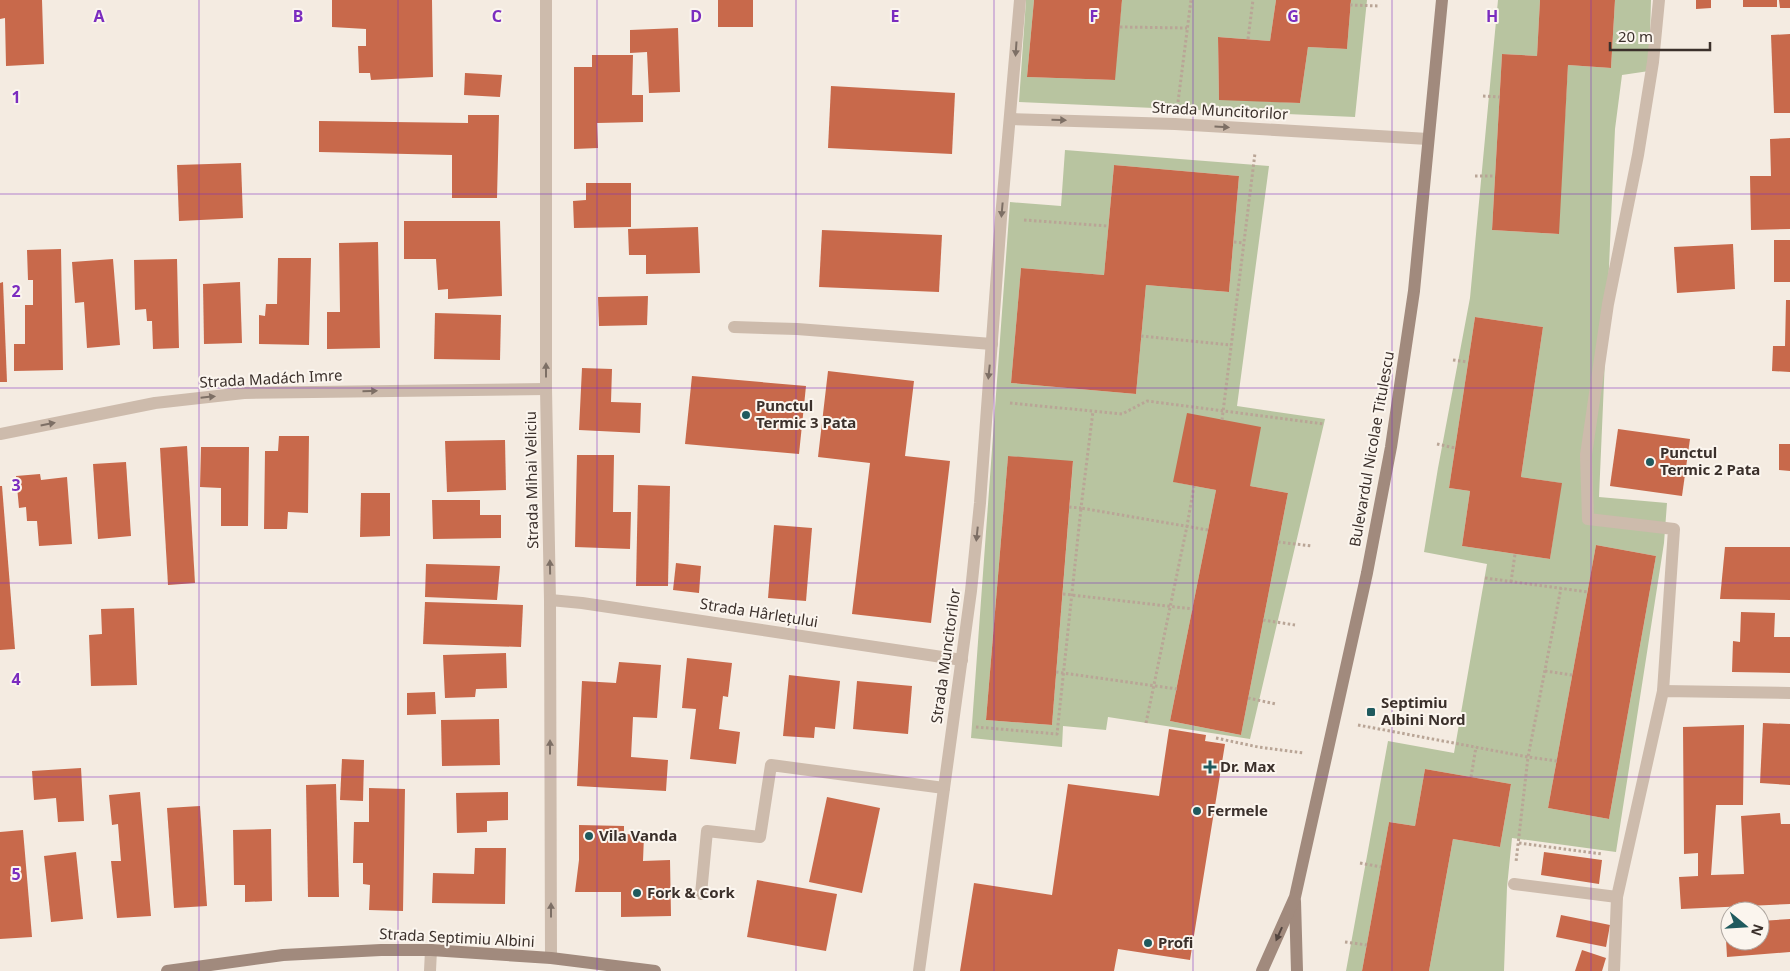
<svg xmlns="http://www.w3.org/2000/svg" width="1790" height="971" viewBox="0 0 1790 971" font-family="'Noto Sans',sans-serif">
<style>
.green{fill:#b8c4a0;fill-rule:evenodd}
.building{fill:#c8694b}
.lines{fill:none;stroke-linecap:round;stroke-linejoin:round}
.path{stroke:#b9a596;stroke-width:3;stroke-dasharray:2.5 2.5;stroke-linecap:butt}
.lane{stroke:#cdbbac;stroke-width:12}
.street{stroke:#cdbbac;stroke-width:12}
.secondary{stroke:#a18a7d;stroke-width:12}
.oneway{fill:#7d6f65}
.oneway2{fill:#544640}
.grid{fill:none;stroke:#7b2cbf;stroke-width:1;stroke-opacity:0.55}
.poi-dot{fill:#1f5a5e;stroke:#fbf5ee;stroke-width:2}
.labels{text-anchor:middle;stroke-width:4;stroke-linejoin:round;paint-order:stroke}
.street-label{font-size:15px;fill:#3b302b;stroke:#fbf5ee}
.poi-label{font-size:15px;font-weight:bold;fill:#3b302b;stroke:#fbf5ee;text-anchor:start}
.grid-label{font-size:16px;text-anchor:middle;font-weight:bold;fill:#7b2cbf;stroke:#fbf5ee;stroke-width:4;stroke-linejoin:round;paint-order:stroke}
</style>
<rect width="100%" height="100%" fill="#f4ebe1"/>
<!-- green -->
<g class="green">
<polygon points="1026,0 1034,0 1027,77 1114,80 1122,0 1276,0 1270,41 1218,37 1219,99 1300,103 1308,47 1347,49 1351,0 1367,0 1355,117 1019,102"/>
<path d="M 1498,0 L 1540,0 L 1537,56 L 1502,54 L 1492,230 L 1558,234 L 1568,65 L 1611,68 L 1615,0 L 1651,0 L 1649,71 L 1622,75 L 1615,129 L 1599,497 L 1667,503 L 1664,543 L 1616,852 L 1512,838 L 1507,887 L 1504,971 L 1429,971 L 1453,839 L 1500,847 L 1511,784 L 1425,769 L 1415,826 L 1389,822 L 1362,971 L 1346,971 L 1388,741 L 1454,753 L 1487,564 L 1424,552 L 1438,468 L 1470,298 ZM 1475,317 L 1543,327 L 1521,477 L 1561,483 L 1550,559 L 1462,546 L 1470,491 L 1449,488 ZM 1596,545 L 1656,556 L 1609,819 L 1548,808 Z"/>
<path d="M 1065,150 L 1269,166 L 1237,406 L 1325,419 L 1250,739 L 1108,717 L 1106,730 L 1063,726 L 1062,747 L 971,738 L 1010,202 L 1061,206 ZM 1114,165 L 1239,176 L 1229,292 L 1146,285 L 1136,394 L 1011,383 L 1021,268 L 1104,275 ZM 1008,456 L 1073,462 L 1052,725 L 986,720 ZM 1174,482 L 1250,486 L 1288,493 L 1241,735 L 1170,721 L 1216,490 Z"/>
</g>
<!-- building -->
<g class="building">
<polygon points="0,0 42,0 44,64 6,66 5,18 0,19"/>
<polygon points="332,0 432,0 433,77 371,80 370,73 359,73 358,46 366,46 366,29 332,27"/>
<rect x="718" y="0" width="35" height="27"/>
<polygon points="1034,0 1122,0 1115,80 1027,77"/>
<polygon points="1276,0 1351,0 1347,49 1308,47 1300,103 1219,100 1218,37 1270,41"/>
<polygon points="1540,0 1615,0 1611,68 1568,65 1559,234 1492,230 1502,54 1537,56"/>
<polygon points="1696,0 1711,0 1711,8 1696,9"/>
<rect x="1743" y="0" width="34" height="7"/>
<polygon points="1779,0 1790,0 1790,8 1780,8"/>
<polygon points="678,28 680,92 649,93 647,52 630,53 630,30"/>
<polygon points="1790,34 1790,113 1774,113 1771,35"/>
<polygon points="592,55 633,55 632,95 643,95 643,122 597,123 598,148 574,149 574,67 592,67"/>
<polygon points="465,73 502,75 500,97 464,95"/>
<polygon points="831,86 955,93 952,154 828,148"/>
<polygon points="468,115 499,115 497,198 452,198 452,155 319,152 319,121 468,123"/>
<polygon points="1790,138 1790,229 1751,230 1750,176 1771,176 1770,139"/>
<polygon points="241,163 243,218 179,221 177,165"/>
<polygon points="1114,165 1239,176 1229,292 1146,285 1136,394 1011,383 1021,268 1104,275"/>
<polygon points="586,183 631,183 631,227 574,228 573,201 586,200"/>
<polygon points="404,221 500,221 502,296 448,299 448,289 438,290 436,259 404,259"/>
<polygon points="698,227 700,273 646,274 646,255 629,255 628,229"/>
<polygon points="822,230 942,235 939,292 819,287"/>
<rect x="1774" y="240" width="16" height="42"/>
<polygon points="378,242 380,348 327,349 327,312 340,312 339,243"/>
<polygon points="1733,244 1735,289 1677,293 1674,247"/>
<polygon points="61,249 63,370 14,371 14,344 25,344 25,305 33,305 33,280 28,280 27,250"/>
<polygon points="278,258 311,258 309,345 259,344 259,315 265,316 266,304 277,304"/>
<polygon points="113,259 120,345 87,348 84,302 75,303 72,262"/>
<polygon points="177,259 179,348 153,349 152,321 147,321 146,309 135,310 134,260"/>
<polygon points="3,282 7,382 0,382 0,283"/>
<polygon points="240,282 242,343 204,344 203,284"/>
<polygon points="648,296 647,325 599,326 598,297"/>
<polygon points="1786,300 1790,300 1790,372 1772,371 1773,346 1785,346"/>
<polygon points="435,313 501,315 500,360 434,359"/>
<polygon points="1475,317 1543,327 1521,477 1562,483 1550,559 1462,546 1470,491 1449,488"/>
<polygon points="582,368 612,369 611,402 641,403 640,433 579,430"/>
<polygon points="828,371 914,381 905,456 950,461 931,623 852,614 870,463 818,457"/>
<polygon points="692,376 806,386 799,454 685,444"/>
<polygon points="1187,413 1261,427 1250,486 1288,493 1241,735 1170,721 1216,490 1173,482"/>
<polygon points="1618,429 1690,439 1682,496 1610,486"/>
<polygon points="279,436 309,436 308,513 288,512 287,529 264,529 265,451 278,451"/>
<polygon points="505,440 506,490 447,492 445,441"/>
<polygon points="1779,444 1790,444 1790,471 1779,470"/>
<polygon points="187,446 195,583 168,585 160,448"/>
<polygon points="201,447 249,447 248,526 221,526 221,488 200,487"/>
<polygon points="577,455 614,455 613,512 631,512 630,549 575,547"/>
<polygon points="1008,456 1073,461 1052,725 986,720"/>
<polygon points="126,462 131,536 98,539 93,464"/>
<polygon points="40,474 41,480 67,477 72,544 39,546 37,521 27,521 26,507 19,508 16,476"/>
<polygon points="638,485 670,486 668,586 636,586"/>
<polygon points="0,486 2,486 15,649 0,650"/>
<polygon points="361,493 390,493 390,536 360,537"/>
<polygon points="432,500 480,500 480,515 501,515 501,538 433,539"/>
<polygon points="774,525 812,528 806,601 768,598"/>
<polygon points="1596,545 1656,556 1609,819 1548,808"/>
<polygon points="1725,547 1790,547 1790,600 1720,599"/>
<polygon points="676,563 701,566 699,593 673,590"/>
<polygon points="426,564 500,566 497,600 425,597"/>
<polygon points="425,602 523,605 521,647 423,644"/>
<polygon points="134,608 137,685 91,686 89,635 102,634 101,609"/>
<polygon points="1741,612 1775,613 1774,637 1790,637 1790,673 1732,672 1733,641 1740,642"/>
<polygon points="506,653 507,688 476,689 475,697 445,698 443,655"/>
<polygon points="687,658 732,663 728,697 723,696 719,729 740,732 736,764 690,759 696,709 682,708"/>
<polygon points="619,662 661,665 657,718 633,717 631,757 668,760 666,791 577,786 582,681 616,683"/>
<polygon points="789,675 840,681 835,729 815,727 814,738 783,736"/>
<polygon points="857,681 912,686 908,734 853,729"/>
<polygon points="435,692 436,714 407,715 407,693"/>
<polygon points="499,719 500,765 442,766 441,720"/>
<polygon points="1763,723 1790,724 1790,785 1760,783"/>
<polygon points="1744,725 1743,805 1716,805 1711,875 1744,874 1741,816 1780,813 1781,824 1790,824 1790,904 1681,909 1679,877 1698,876 1698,853 1684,854 1683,727"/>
<polygon points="1169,729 1206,735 1205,741 1225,744 1190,960 1118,949 1114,971 960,971 974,883 1052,895 1068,784 1159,796"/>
<polygon points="342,759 364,760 363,801 340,800"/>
<polygon points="81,768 84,821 58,822 56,798 34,800 32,771"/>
<polygon points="1425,769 1511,784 1500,847 1453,839 1429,971 1362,971 1389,822 1415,826"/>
<polygon points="336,784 339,897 308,897 306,785"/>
<polygon points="369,788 405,789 403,911 369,910 370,885 363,884 363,863 353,863 354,822 369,822"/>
<polygon points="140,792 151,916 117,918 111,861 121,861 118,824 112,825 109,795"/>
<polygon points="508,792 508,820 487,821 487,832 457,833 456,793"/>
<polygon points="827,797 880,808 862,893 809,882"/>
<polygon points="200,806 207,906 174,908 167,808"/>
<polygon points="579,825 624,826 624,834 644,835 643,861 670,860 671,916 621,917 621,892 575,892 579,860"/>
<polygon points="271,829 272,901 245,902 245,885 234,885 233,830"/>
<polygon points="23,830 32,937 0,939 0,832"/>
<polygon points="475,848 506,848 505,904 432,903 433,873 474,874"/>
<polygon points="76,852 83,919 51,922 44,856"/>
<polygon points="1544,852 1602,860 1599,884 1541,875"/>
<polygon points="757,880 837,894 826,951 747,937"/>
<polygon points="1561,915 1610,925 1606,947 1556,937"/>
<polygon points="1790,919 1790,952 1727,957 1725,922 1730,922 1730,941 1760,941 1760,921"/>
<polygon points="1582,950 1606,958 1602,971 1575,971"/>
</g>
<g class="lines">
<!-- path -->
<g class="path">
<polyline points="1350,5 1380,6"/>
<polyline points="1120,27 1187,28"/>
<polyline points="1248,39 1253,0"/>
<polyline points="1483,96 1500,97"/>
<polyline points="1178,102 1191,0"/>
<polyline points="1475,176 1495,176"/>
<polyline points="1024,220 1108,226"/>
<polyline points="1234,242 1244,243"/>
<polyline points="1141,336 1231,345"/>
<polyline points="1453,360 1468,362"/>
<polyline points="1010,403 1122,414 1147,401 1324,424"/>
<polyline points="1222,420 1255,153"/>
<polyline points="1437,444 1455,448"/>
<polyline points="1069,507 1081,508 1093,411"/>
<polyline points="1278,542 1312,546"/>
<polyline points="1485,578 1588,592"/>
<polyline points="1511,582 1515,554"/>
<polyline points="1063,594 1193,609"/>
<polyline points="1263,620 1295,625"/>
<polyline points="1545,671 1572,675"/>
<polyline points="1056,672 1177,689"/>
<polyline points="1248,698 1276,704"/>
<polyline points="1146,723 1187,526 1194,486"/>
<polyline points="1358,725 1528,757 1516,862"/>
<polyline points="976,727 1057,734 1081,508 1208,530"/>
<polyline points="1216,738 1258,747 1304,753"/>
<polyline points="1557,761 1528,757 1561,588"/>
<polyline points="1471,777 1476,747"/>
<polyline points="1519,843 1602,854"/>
<polyline points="1360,863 1381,867"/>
<polyline points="1345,942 1367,945"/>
</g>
<!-- lane -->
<g class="lane">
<polyline points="1586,455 1588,519 1674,529 1663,691"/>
<polyline points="1514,884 1617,897"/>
<polyline points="701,894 707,831 760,837 771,765 944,788"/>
</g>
<!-- street -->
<g class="street">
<polyline points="546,0 546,389 550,600 551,958"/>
<polyline points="1011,119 1175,124 1428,139"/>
<polyline points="734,327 797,329 992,344"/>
<polyline points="0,434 155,403 244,393 546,389"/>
<polyline points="1586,455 1608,304 1638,155 1653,62 1659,0"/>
<polyline points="550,600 582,603 962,660"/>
<polyline points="430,971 431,950"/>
<polyline points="919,971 971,591 980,503 1001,218 1020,0"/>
<polyline points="1614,971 1617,897 1663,691 1790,693"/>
</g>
<!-- secondary -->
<g class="secondary">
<polyline points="1295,901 1297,971"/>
<polyline points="167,971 283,955 381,950 431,950 551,958 655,971"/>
<polyline points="1262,971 1295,897 1367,573 1391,447 1414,291 1442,0"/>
</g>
</g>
<!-- one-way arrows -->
<defs><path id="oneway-solid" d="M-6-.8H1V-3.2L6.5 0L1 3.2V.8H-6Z" transform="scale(1.25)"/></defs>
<g class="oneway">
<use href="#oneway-solid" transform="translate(1016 49) rotate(94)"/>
<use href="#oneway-solid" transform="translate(1059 120) rotate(2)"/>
<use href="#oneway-solid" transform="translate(1222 127) rotate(3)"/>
<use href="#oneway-solid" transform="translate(1002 210) rotate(95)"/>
<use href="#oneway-solid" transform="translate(546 370) rotate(-90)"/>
<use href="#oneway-solid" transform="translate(989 372) rotate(96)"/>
<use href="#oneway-solid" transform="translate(370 391) rotate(-1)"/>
<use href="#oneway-solid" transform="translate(208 397) rotate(-6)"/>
<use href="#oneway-solid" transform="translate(48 424) rotate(-11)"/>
<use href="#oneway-solid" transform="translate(977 534) rotate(96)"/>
<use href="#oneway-solid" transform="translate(550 567) rotate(-91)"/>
<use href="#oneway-solid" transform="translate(550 747) rotate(-90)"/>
<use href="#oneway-solid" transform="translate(551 910) rotate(-90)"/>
</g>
<use class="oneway2" href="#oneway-solid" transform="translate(1279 934) rotate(114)"/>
<!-- grid -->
<path class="grid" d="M 199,0 L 199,971M 398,0 L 398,971M 597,0 L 597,971M 796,0 L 796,971M 994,0 L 994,971M 1193,0 L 1193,971M 1392,0 L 1392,971M 1591,0 L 1591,971M 0,194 L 1790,194M 0,388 L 1790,388M 0,583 L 1790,583M 0,777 L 1790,777"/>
<!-- markers -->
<g class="poi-dot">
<circle cx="746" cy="415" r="5"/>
<circle cx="1650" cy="462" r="5"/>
<rect x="1366" y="707" width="10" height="10" rx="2.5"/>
<path d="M1207.5 759.5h5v5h5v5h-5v5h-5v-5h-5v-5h5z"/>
<circle cx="1197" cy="811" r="5"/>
<circle cx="589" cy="836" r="5"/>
<circle cx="637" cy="893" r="5"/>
<circle cx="1148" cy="943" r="5"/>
</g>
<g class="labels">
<!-- street labels -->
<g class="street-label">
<text transform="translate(1220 111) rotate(3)" y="5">Strada Muncitorilor</text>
<text transform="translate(271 379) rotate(-3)" y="5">Strada Madách Imre</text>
<text transform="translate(1372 449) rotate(-80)" y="5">Bulevardul Nicolae Titulescu</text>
<text transform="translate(532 480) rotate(-91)" y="5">Strada Mihai Veliciu</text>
<text transform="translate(759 613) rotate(9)" y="5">Strada Hârlețului</text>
<text transform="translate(946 656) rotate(-82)" y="5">Strada Muncitorilor</text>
<text transform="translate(457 938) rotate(3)" y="5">Strada Septimiu Albini</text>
</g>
<!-- poi labels -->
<g class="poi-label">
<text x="756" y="411">Punctul<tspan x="756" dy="17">Termic 3 Pata</tspan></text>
<text x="1660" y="458">Punctul<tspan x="1660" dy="17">Termic 2 Pata</tspan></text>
<text x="1381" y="708">Septimiu<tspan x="1381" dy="17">Albini Nord</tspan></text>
<text x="1220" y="772">Dr. Max</text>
<text x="1207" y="816">Fermele</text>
<text x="599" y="841">Vila Vanda</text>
<text x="647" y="898">Fork &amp; Cork</text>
<text x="1158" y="948">Profi</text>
</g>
</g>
<g class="grid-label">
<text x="99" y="22">A</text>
<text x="298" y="22">B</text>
<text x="497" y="22">C</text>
<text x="696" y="22">D</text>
<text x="895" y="22">E</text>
<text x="1094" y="22">F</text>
<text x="1293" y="22">G</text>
<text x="1492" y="22">H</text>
<text x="16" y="103">1</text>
<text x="16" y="297">2</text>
<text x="16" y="491">3</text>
<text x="16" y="685">4</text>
<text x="16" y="880">5</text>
</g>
<!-- north arrow -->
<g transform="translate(1745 926) rotate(108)"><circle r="24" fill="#fbf5ee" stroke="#aea6a0"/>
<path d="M0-4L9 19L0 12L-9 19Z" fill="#1f5a5e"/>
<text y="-8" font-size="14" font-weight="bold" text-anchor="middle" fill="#3b302b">N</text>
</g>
<!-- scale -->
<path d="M1610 42v8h100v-8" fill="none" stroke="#3b302b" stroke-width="2.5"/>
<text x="1618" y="42" font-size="15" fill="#3b302b" stroke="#fbf5ee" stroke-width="4" paint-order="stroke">20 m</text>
</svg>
